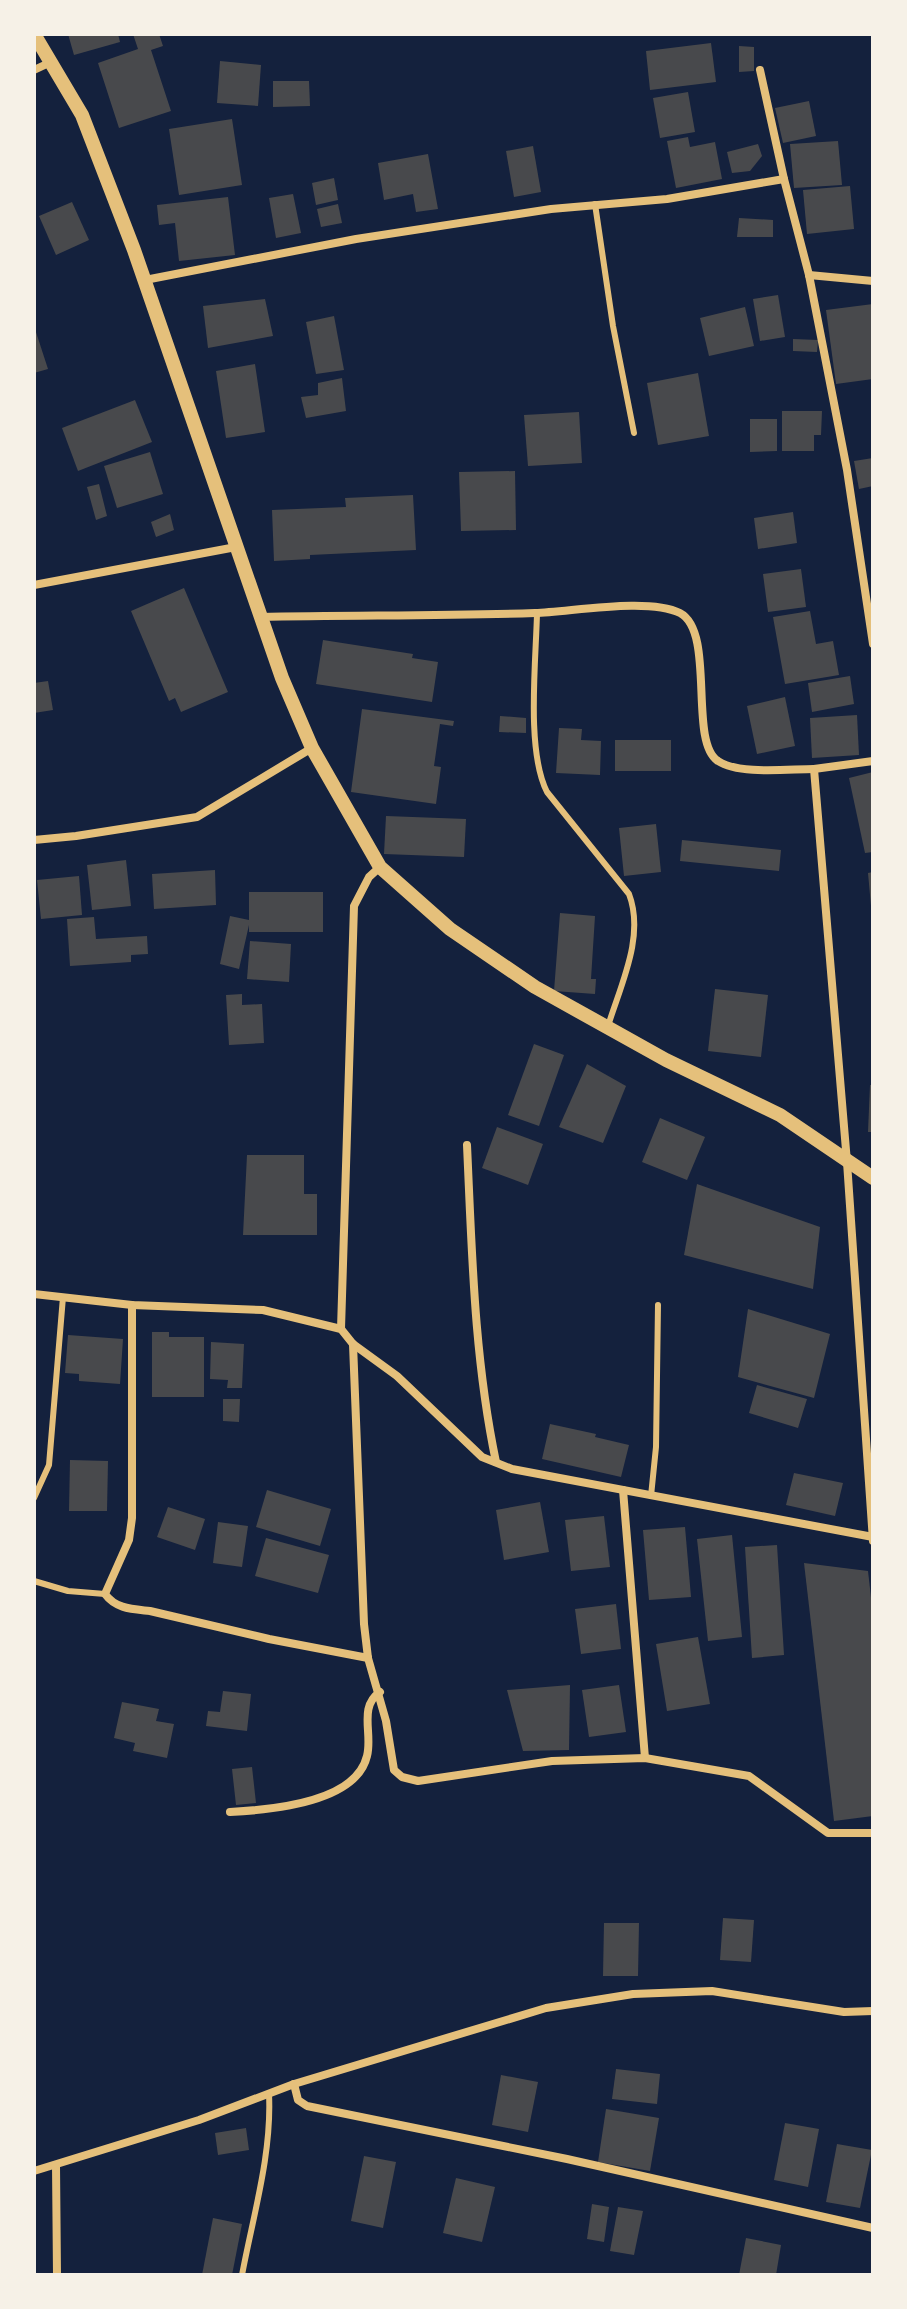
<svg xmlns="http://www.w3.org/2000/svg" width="907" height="2309" viewBox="0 0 907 2309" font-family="Mulish,sans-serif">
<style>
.building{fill:#48494c}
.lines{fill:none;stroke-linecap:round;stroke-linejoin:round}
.service{stroke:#e5c07b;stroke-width:6}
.minor{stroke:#e5c07b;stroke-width:8}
.tertiary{stroke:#e5c07b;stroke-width:14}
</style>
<rect width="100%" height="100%" fill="#14213d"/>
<!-- building -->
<g class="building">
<polygon points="68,34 118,34 120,42 74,55"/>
<polygon points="133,34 159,34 163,46 151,50 171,111 119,128 98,63 138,49"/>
<polygon points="711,43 716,82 650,90 646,51"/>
<polygon points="739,46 754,47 754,71 739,72"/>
<polygon points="220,61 261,65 258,106 217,103"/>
<polygon points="273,81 309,81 310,106 273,107"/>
<polygon points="688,92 695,132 660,138 653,98"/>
<polygon points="809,101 816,136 783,143 775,108"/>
<polygon points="232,119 242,185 179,195 169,129"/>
<polygon points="688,137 690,147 715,142 722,179 676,188 667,141"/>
<polygon points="838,141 842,185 794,188 790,144"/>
<polygon points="758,144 762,156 750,171 732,173 727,152"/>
<polygon points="533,146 541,192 514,197 506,151"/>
<polygon points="428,154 438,209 416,212 413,194 384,200 378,163"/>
<polygon points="334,178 338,200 316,205 312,183"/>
<polygon points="850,186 854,229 807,234 803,190"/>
<polygon points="293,194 301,233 276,238 269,198"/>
<polygon points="228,197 235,255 179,261 175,223 159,225 157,205"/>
<polygon points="72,202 89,240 56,255 39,216"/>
<polygon points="338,204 342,223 321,227 317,209"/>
<polygon points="739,218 773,220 773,237 737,237"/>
<polygon points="778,295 785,337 760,341 753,299"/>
<polygon points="265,299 273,336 208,348 203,306"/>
<polygon points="873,304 873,379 836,384 826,310"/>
<polygon points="745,307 754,346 709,356 700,318"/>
<polygon points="334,316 344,370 316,374 306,322"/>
<polygon points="34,326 48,369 34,373"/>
<polygon points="793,339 818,340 817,352 793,351"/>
<polygon points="255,364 265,432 226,438 216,371"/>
<polygon points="698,373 709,436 658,445 647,383"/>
<polygon points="342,378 346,411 306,418 301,397 318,395 318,383"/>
<polygon points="135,400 152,442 78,471 62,428"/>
<polygon points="782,411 822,411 821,435 814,435 814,451 782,451"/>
<polygon points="579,412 582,463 528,466 524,415"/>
<polygon points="750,419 777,419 777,451 750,452"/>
<polygon points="150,452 163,494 117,508 104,466"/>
<polygon points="873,458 873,486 859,489 854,461"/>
<polygon points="515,471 516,530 461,531 459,472"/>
<polygon points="99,484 107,516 96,520 87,487"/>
<polygon points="413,495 416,550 310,555 310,559 274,561 272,510 346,507 345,498"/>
<polygon points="793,512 797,543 758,549 754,518"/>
<polygon points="170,514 174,530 156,537 151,522"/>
<polygon points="801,569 806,607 768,612 763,574"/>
<polygon points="184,588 228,692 181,712 175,698 169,701 131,611"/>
<polygon points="810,611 816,644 833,641 839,675 785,684 773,617"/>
<polygon points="323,640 413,654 412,658 438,662 432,702 316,684"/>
<polygon points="850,676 854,704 812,712 808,683"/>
<polygon points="48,681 53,710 34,713 34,683"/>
<polygon points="785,697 795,746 757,754 747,706"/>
<polygon points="362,709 454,721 453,726 440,724 434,766 441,767 436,804 351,792"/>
<polygon points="857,715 859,755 812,758 810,718"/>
<polygon points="500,716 526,718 526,733 499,732"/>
<polygon points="559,728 582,729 581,740 601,741 600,775 556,773"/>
<rect x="615" y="740" width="56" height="31"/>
<polygon points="873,772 873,852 865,853 849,778"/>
<polygon points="386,816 466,819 464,857 384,854"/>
<polygon points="656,824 661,872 624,876 619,828"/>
<polygon points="682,840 781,850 779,871 680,861"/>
<polygon points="126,860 131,906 92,910 87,865"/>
<polygon points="215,870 216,905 154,909 152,874"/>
<polygon points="873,872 873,906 871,906 868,873"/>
<polygon points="79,876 82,915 41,919 37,880"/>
<polygon points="249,892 323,892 323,932 249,932 249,925 239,969 220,964 230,916 249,920"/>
<polygon points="560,913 595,916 591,979 596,979 595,994 554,991"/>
<polygon points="94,917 96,939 147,936 148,954 131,955 131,962 70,966 67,919"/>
<polygon points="250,941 291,944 289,982 247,979"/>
<polygon points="715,989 768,995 761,1057 708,1051"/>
<polygon points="242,994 242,1005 262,1004 264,1043 229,1045 226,995"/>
<polygon points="534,1044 564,1055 539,1126 508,1115"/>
<polygon points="587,1064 626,1086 603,1143 559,1127"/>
<polygon points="870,1085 873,1085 873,1132 868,1132"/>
<polygon points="660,1118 705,1137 687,1180 642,1162"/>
<polygon points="497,1127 543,1144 528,1185 482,1168"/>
<polygon points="247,1155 304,1155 304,1194 317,1194 317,1235 243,1235"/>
<polygon points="697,1184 820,1227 813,1289 684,1255"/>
<polygon points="748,1309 830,1334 814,1398 738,1377"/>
<polygon points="152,1332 169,1332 169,1337 204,1337 204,1397 152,1397"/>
<polygon points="68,1335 123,1339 120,1384 79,1381 79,1374 65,1373"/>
<polygon points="211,1342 244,1344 242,1388 227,1388 228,1380 210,1379"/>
<polygon points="757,1385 807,1399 798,1428 749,1413"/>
<polygon points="223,1399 240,1399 239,1422 223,1421"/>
<polygon points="550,1424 596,1434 595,1437 629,1445 621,1477 542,1459"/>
<polygon points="70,1460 108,1461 107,1511 69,1511"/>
<polygon points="794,1473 843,1483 835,1516 786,1505"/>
<polygon points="267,1490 331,1509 320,1546 256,1527"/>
<polygon points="540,1502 549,1552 504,1560 496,1510"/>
<polygon points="168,1507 205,1519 195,1550 157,1537"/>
<polygon points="604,1516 610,1567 571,1571 565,1520"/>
<polygon points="218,1522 248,1526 242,1567 213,1563"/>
<polygon points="685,1527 691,1597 649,1600 643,1530"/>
<polygon points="732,1535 742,1637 708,1641 697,1539"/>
<polygon points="266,1538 329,1555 318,1593 255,1576"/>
<polygon points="777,1545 784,1655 752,1658 745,1547"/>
<polygon points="804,1563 868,1571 873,1615 873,1816 834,1821"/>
<polygon points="616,1604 621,1649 581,1654 575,1609"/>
<polygon points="698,1637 710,1704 667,1711 656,1644"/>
<polygon points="570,1685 569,1750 523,1751 507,1690"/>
<polygon points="619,1685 626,1732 589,1737 582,1690"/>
<polygon points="223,1691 251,1694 247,1731 206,1726 208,1711 220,1712"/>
<polygon points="122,1702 159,1709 156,1721 174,1724 167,1758 133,1751 135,1743 114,1738"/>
<polygon points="252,1767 256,1803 236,1805 232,1769"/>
<polygon points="723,1918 754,1920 751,1962 720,1960"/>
<polygon points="604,1923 639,1923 638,1976 603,1976"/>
<polygon points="616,2069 660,2074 657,2104 612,2099"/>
<polygon points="501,2075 538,2082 528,2132 492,2125"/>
<polygon points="606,2109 659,2118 650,2171 598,2162"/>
<polygon points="785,2123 819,2129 808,2187 774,2180"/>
<polygon points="246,2128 249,2150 218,2155 215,2133"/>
<polygon points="837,2144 872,2150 860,2208 826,2202"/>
<polygon points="364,2156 396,2162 383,2228 351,2221"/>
<polygon points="456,2178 495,2187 482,2242 443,2233"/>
<polygon points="592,2204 609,2207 604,2242 587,2239"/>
<polygon points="618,2207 643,2211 634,2255 610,2251"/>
<polygon points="213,2218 242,2224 232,2275 202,2275"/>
<polygon points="746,2238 781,2245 776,2275 739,2275"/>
</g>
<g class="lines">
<!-- service -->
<g class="service">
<polyline points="595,204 613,326 634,433"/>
<path d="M 537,613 C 536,661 526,751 547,792 L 629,894 C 645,936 621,984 608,1026"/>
<polyline points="651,1496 656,1447 658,1305"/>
<polyline points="34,1498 49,1465 63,1297"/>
<polyline points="34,1581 68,1591 105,1594"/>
<path d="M 242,2275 C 253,2216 272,2154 269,2094"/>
</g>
<!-- minor -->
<g class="minor">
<polyline points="34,70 51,62"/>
<polyline points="760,70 784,179 809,275 847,470 873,644"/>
<polyline points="809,275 873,281"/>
<polyline points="145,280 356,239 551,209 667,199 784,179"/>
<polyline points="34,585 236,547"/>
<path d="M 260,617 C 352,615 443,616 535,613 C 571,612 648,597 680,613 C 716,632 688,742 718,761 C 739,775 788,769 814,769"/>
<polyline points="873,761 814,769 847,1162 873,1541"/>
<polyline points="34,840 76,836 197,817 312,748"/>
<path d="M 467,1145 C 472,1252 474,1357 496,1462"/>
<polyline points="34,1294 132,1305 263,1310 341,1329 353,1344 397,1376 482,1457 512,1469 873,1537"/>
<path d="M 132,1305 L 132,1518 L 129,1540 L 105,1594 C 116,1609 132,1609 150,1611 L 269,1639 L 368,1658"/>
<polyline points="341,1329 354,906 369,877 380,867"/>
<polyline points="353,1344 364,1624 368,1658 386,1721 394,1770 402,1777 418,1781 552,1761 645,1758 749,1776 828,1833 873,1833"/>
<polyline points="623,1490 645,1758"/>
<path d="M 230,1812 C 270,1810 356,1803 367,1756 C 373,1734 358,1707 380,1692"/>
<polyline points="294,2084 298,2100 307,2106 567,2159 873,2228"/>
<polyline points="56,2165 57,2275"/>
<polyline points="34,2171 199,2120 294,2084 546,2008 633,1994 712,1991 844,2012 873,2011"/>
</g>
<!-- tertiary -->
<polyline class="tertiary" points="34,34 82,115 134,250 282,678 312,748 380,867 450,929 535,987 666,1060 780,1115 873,1178"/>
</g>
<!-- border -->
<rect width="907" height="2309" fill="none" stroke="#f6f1e7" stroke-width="72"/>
</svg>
